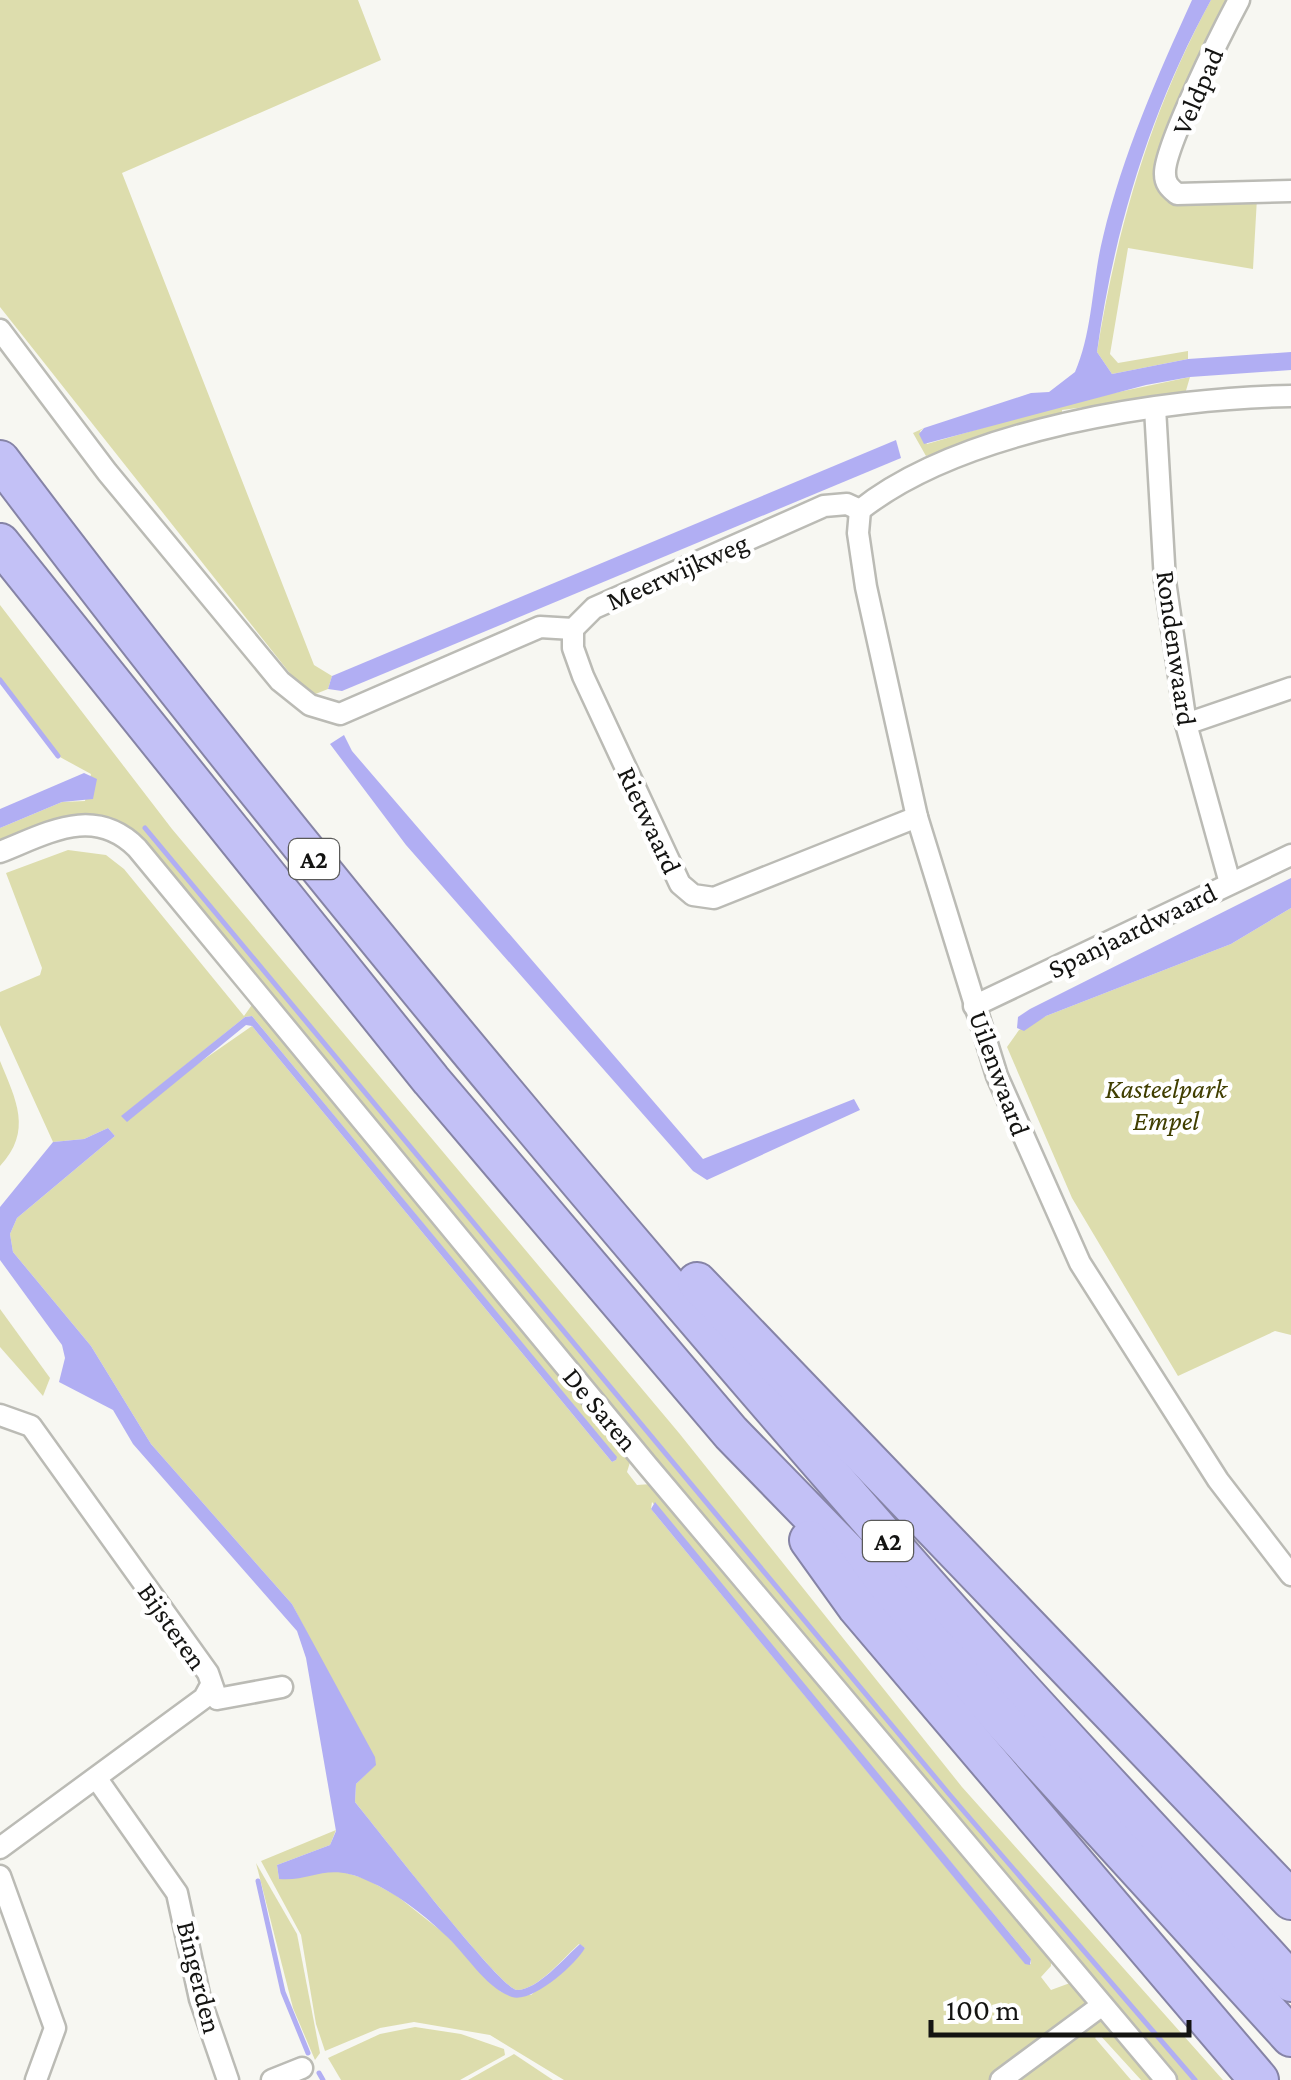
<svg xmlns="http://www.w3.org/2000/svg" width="1291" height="2080" viewBox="0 0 1291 2080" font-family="'Crimson Pro',serif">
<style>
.green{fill:#ddddad;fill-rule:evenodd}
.water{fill:#b1aef3}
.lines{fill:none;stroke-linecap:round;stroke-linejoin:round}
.stream{stroke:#b1aef3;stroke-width:5}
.street-casing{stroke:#bbbbb5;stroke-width:25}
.highway-casing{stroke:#8684a6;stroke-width:42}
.street{stroke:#fff;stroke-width:20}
.highway{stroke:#c3c1f6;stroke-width:38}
.labels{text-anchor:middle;stroke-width:9;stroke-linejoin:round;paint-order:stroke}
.shield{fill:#fff;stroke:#5a5a59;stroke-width:2.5}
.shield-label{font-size:25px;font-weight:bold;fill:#141412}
.street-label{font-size:28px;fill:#141412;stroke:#fff}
.park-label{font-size:28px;font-style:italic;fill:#403e00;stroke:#fff}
</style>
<rect width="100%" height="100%" fill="#f7f7f2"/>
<!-- green -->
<g class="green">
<polygon points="0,0 358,0 381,60 122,173 314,665 332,676 328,689 313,695 296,681 0,307"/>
<path d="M 1211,0 L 1230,0 L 1157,182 L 1257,198 L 1253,269 L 1128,248 L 1110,354 L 1118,363 L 1188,351 L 1188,359 L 1112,374 L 1097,352 C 1117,228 1151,110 1211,0 Z"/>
<polygon points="1190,377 1185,394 1062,410 1062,416 926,456 913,433 924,428 920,431 927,444 1071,402"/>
<polygon points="0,605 172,829 679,1433 962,1787 1223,2080 1176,2080 98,817 78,816 0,846 0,828 62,802 85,801 91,774 58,756 0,680"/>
<path d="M 68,850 L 106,855 L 124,869 L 244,1016 L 254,1002 L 631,1459 L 627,1472 L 637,1485 L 651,1484 L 1051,1958 L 1051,1966 L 1041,1977 L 1051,1990 L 1070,1983 L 1089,2003 L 994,2080 L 564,2080 L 490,2035 L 414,2022 L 380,2028 L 325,2051 L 316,2024 L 301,1935 L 261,1861 L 336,1830 L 330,1845 L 277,1865 L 279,1879 L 337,1870 L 366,1879 L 397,1896 L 445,1934 L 501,1992 L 531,1995 L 585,1948 L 579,1944 C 564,1957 538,1990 517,1990 C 501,1990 374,1825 355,1802 L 356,1784 L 375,1765 L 292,1604 L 151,1444 L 91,1346 L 13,1252 L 10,1234 L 17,1218 L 115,1136 L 108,1128 L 84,1139 L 53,1142 L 0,1025 L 0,992 L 40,975 L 42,968 L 6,873 ZM 252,1016 L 616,1457 L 616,1460 L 612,1462 L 252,1026 L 121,1117 L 245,1017 ZM 652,1502 L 1031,1959 L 1031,1964 L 1025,1963 L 651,1509 Z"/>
<polygon points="1291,908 1291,1335 1275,1331 1178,1376 1072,1198 1007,1047 1019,1030 1046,1016 1231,944"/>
<path d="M 0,1061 C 16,1100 33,1131 0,1166 Z"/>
<polygon points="0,1309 50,1378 43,1396 0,1347"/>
<polygon points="256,1863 297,1934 320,2053 315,2060 293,2008"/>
<polygon points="1095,2017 1106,2021 1157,2080 1141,2080 1099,2034 1095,2038 1131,2080 1010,2080"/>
<polygon points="415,2027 461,2034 504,2049 505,2055 460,2080 341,2080 328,2058 380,2034"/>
<polygon points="514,2054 553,2080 468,2080"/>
</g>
<!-- water -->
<g class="water">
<path d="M 1192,0 L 1211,0 C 1151,109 1114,229 1097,352 L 1112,374 L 1188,359 L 1291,352 L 1291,370 L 1190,377 L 1146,385 L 924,444 L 919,434 L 924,428 L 1031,393 L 1049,392 L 1075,372 C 1093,331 1092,280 1103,237 C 1123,154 1157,77 1192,0 Z"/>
<polygon points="896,440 901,458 342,691 328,689 332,676"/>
<polygon points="344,735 352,751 703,1159 854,1099 860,1110 707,1180 693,1171 406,845 330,744"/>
<polygon points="84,773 97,779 93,799 62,802 0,828 0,809"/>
<polygon points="1291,878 1291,908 1231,944 1046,1016 1024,1031 1017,1028 1018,1017 1030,1009"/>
<polygon points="252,1016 617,1457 616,1460 612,1462 252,1026 246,1025 127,1122 121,1116 245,1017"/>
<path d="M 108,1128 L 115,1136 L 17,1218 L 10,1234 L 13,1252 L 91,1346 L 151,1444 L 292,1604 L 375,1757 L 376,1765 L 356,1784 L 355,1802 C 375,1826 501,1990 517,1990 C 538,1990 565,1957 580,1944 L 585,1948 C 575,1965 533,2003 512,1997 C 485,1988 465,1952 444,1934 C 422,1913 396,1893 368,1881 C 327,1861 313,1882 279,1879 L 277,1865 L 330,1845 L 336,1831 L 306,1658 L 297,1631 L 133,1444 L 113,1410 L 59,1382 L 65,1358 L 62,1345 L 0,1260 L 0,1207 L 53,1142 L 84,1139 Z"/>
<polygon points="655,1502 1031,1959 1030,1965 1025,1964 651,1509"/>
</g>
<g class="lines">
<!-- stream -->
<g class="stream">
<polyline points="0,680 58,756"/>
<polyline points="145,828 949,1794 1195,2080"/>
<polyline points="258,1881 283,1992 308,2053"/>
<polyline points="319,2073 323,2080"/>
</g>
<defs>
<g id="street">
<path d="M 1239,0 C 1224,28 1163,149 1165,174 C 1165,184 1170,188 1177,194 L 1291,191"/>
<polyline points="0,330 107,472 280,681 310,705 340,714 540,627 573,629 594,608 824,506 847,504 860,510"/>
<polyline points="1155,408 1165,581 1186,724 1230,883"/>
<polyline points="860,510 858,533 866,587 917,817 997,1076 1080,1263 1218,1480 1291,1575"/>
<path d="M 860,510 C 962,429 1164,398 1291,396"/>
<polyline points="573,629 573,648 583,676 680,884 693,895 714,898 917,817"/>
<polyline points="1186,724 1291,688"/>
<path d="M 0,852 C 48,833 94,805 137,848 L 647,1465 L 1166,2080"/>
<polyline points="974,1006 1291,855"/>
<polyline points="0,1415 31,1426 208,1673 217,1699 282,1687"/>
<polyline points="97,1779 177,1893 200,1999 228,2080"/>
<polyline points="0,1848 204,1698 210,1687"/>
<polyline points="0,1876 55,2028 36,2080"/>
<polyline points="272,2080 302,2068"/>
<polyline points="1001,2080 1101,2006"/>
</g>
<g id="highway">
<path d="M 0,460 C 286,839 593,1203 905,1560 C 1030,1703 1162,1841 1291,1982"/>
<polyline points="0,543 431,1080 731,1433 881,1587 1291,2037"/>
<polyline points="697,1282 1291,1900"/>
<polyline points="809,1540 857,1607 1259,2080"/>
</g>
</defs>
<!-- street casing -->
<use href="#street" class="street-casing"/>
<!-- highway casing -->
<use href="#highway" class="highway-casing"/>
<!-- street -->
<use href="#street" class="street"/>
<!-- highway -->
<use href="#highway" class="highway"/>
</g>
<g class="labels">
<!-- shield labels -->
<g class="shield">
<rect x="289" y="839" width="50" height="40" rx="8"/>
<rect x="863" y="1521" width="50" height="40" rx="8"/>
</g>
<g class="shield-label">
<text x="314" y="868">A2</text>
<text x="888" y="1550">A2</text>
</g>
<!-- street labels -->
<g class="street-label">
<text transform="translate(1197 91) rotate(-67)" y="10">Veldpad</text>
<text transform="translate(677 571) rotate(-24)" y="10">Meerwijkweg</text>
<text transform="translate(1177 648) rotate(82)" y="10">Rondenwaard</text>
<text transform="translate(650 820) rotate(65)" y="10">Rietwaard</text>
<text transform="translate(1132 930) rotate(-26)" y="10">Spanjaardwaard</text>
<text transform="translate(1000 1073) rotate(70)" y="10">Uilenwaard</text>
<text transform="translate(601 1409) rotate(50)" y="10">De Saren</text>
<text transform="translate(173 1626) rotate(55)" y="10">Bijsteren</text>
<text transform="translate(200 1977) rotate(76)" y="10">Bingerden</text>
</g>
<!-- park labels -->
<g class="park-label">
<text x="1166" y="1098">Kasteelpark<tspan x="1166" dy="32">Empel</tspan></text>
</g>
</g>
<!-- scale -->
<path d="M931 2020v15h258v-15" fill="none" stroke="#141412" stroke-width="5"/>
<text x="946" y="2020" font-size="30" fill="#141412" stroke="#ffffff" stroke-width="8" paint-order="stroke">100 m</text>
</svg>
